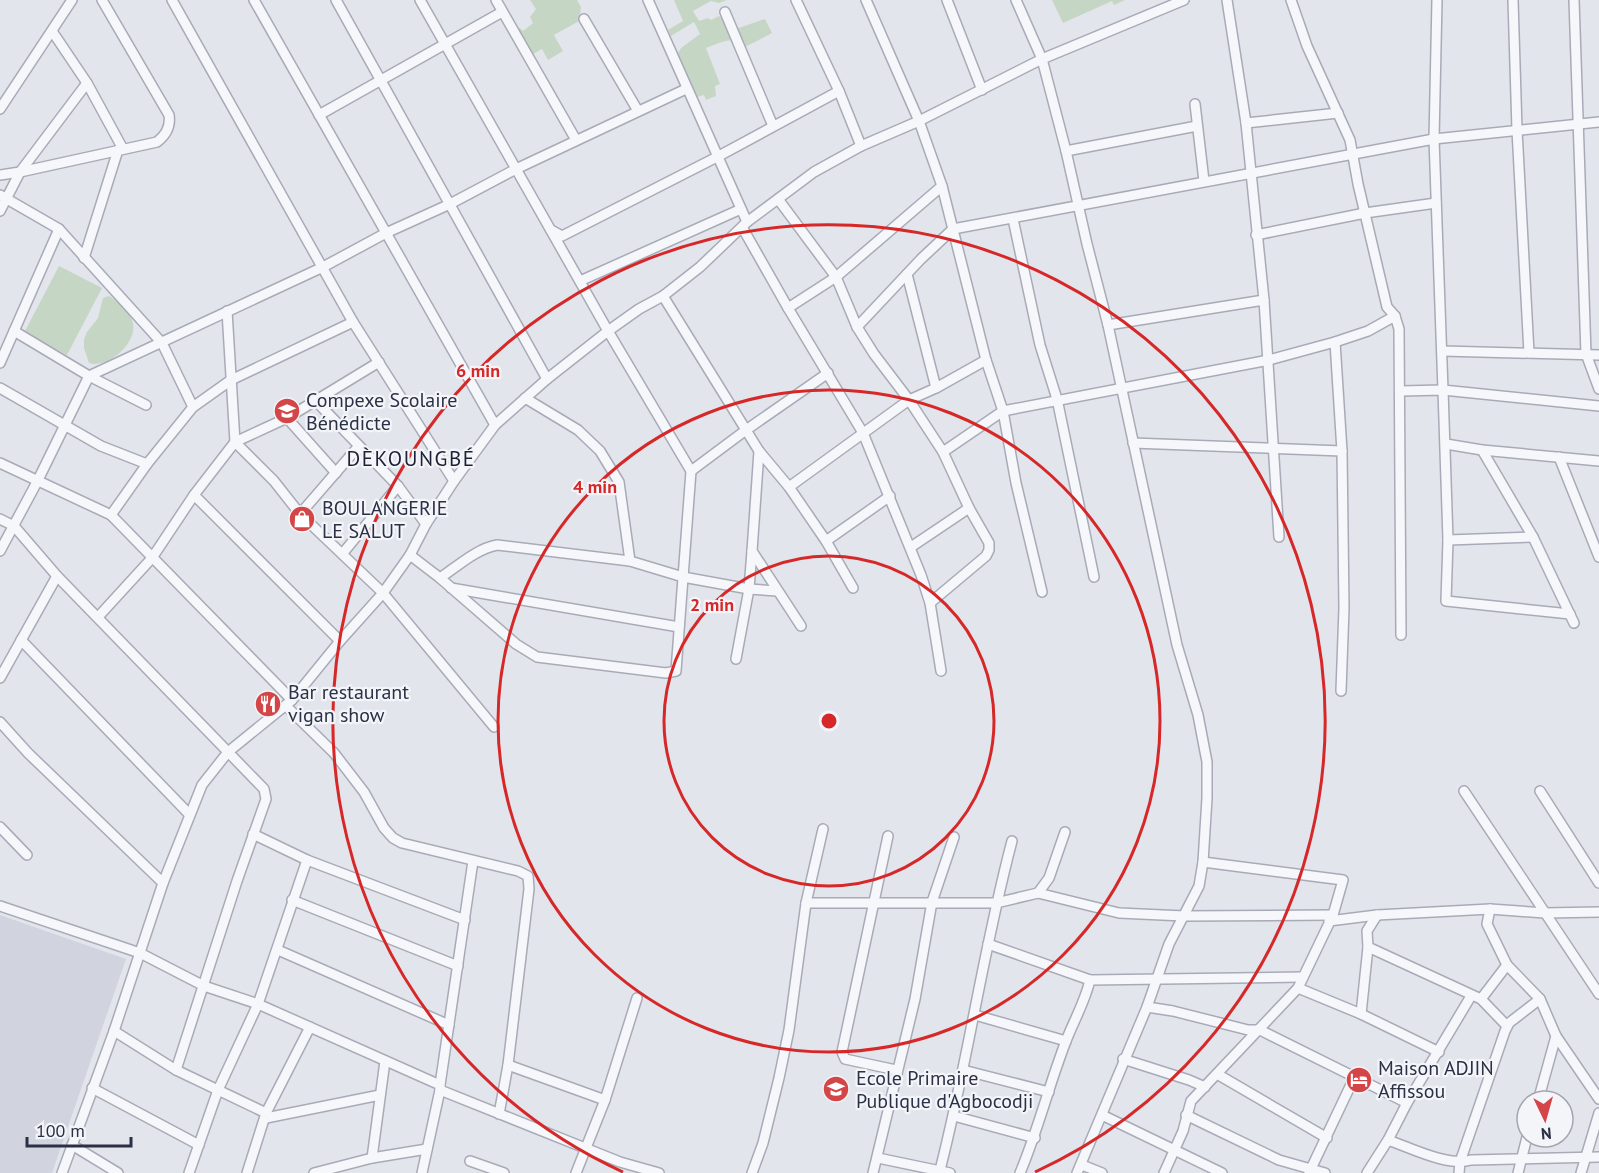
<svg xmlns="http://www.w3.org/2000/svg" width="1599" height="1173" viewBox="0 0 1599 1173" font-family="'PT Sans',sans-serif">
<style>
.built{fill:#d1d4de}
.green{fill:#c6d6c4}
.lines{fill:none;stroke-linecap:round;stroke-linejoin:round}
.minor-casing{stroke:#a8abb7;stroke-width:12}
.minor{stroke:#f6f7fa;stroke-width:9}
.ring{fill:none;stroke:#d62828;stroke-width:3}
.labels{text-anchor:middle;stroke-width:4.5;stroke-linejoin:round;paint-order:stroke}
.poi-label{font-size:20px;fill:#2a3045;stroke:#f3f5f9;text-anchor:start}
.neighbourhood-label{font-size:21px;letter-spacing:1.5px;fill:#1c2136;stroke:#f3f5f9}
.centre{fill:#d62828;stroke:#f3f5f9;stroke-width:3}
.ring-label{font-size:18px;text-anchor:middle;font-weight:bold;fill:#d62828;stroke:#f3f5f9;stroke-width:4.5;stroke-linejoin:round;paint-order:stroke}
</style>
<rect width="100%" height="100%" fill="#e3e5ec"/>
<!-- built -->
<polygon class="built" points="0,915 126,959 52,1173 0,1173"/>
<!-- green -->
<g class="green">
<polygon points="530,0 577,0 581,7 579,21 554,35 563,51 548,60 542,49 526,58 502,21 508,17 516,29 520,28 523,31 533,23 530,17 536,9"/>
<path d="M 674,0 L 727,0 L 719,3 L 711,1 L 693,11 L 699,21 L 708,18 L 711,20 L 719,16 L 725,21 L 730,31 L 765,19 L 772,33 L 745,47 C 734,34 720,43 706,48 L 720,84 L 715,86 L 716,96 L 706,100 L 704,95 L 694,98 L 677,55 L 681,48 L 700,34 L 694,22 L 671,36 L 668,30 L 683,21 Z"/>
<polygon points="1052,0 1125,0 1114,5 1112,1 1063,23"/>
<polygon points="59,266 102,288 67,355 24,333"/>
<path d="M 109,296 C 118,301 132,313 133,324 C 137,343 108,369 89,363 L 84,348 L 84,339 L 87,332 L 98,318 L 103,298 Z"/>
</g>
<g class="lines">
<defs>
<g id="minor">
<polyline points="172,0 353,322 454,481"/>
<polyline points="254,0 495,425"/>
<polyline points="336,0 547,379"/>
<polyline points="420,0 608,331 691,471 676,671 666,673 537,657 516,644 440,578"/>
<polyline points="496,0 576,140"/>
<polyline points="648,0 747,222"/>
<polyline points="796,0 839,91 861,146"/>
<polyline points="866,0 919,121 942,186 986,360 1003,411 1016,483 1042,592"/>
<polyline points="947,0 982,90"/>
<polyline points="1016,0 1042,59 1066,151 1087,244 1108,325 1177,645 1198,715 1207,762 1207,798 1203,862 1199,886 1169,944 1147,1007 1077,1173"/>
<polyline points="1227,0 1246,123 1264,300 1279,537"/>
<polyline points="1291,0 1307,46 1350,140 1358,184 1387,307 1395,316 1399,329 1401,635"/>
<polyline points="1437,0 1434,139 1599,122"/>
<polyline points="1513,0 1517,130 1529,353"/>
<polyline points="1574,0 1586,354 1599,389"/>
<polyline points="725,12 773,126"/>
<polyline points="584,19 638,111"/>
<polyline points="52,31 87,83 123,149"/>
<polyline points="1195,104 1204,181"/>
<polyline points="0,109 72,0"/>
<polyline points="319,115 502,12"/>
<polyline points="1246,123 1338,113"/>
<polyline points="1066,151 1197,126"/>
<path d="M 0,175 L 20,172 L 157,142 C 166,135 171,127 169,115 L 102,0"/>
<polyline points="0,195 59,229 162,343 193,407"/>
<polyline points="778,199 836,277 857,327 874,354 909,400 943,452 969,508 989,543 989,550 986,556 930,603"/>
<polyline points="0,211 20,172 87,83"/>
<polyline points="1013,219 1040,345 1057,399 1094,577"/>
<polyline points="742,227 788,308 863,433 921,575 930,603 941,671"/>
<polyline points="551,230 562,236 717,157 839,91"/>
<polyline points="1256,235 1365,213 1436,203"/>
<polyline points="84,258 118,150"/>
<polyline points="907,274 936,388"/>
<polyline points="580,281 741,209"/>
<polyline points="663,296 759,451 789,487 826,541 853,588"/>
<polyline points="788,308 836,277 942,186"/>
<polyline points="227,311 235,442 274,481 300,514 383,593 494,727"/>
<polyline points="1108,325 1264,300"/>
<polyline points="857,327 921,259 953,229 1434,139 1443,390 1599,406"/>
<polyline points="14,331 89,376 146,405"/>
<polyline points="1335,342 1342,451 1344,608 1341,691"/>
<polyline points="1443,351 1599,355"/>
<polyline points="0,363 59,229"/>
<polyline points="0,388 101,446 147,464"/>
<polyline points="1401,391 1443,390 1448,540 1446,601 1570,614"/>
<polyline points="525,398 578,430 600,451 619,482 630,561"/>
<polyline points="315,400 398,486 426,524"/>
<polyline points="287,418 336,473"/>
<polyline points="1133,443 1342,451"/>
<polyline points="1446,444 1482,450 1599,461"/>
<polyline points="1482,450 1533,537 1574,623"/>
<polyline points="759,451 752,551 801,626"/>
<polyline points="943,452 1003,411 1269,360 1335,342 1368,331 1395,316"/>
<polyline points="1559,457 1599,557"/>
<polyline points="0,463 111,515 292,700"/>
<polyline points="691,471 746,430 828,373"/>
<polyline points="789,487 909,400 936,388 986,360"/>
<polyline points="194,495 340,641"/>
<polyline points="300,514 358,447"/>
<polyline points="111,515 147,464 193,407 231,380 353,322"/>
<polyline points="0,519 14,526 57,576 264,789 266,799 237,881 176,1070"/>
<polyline points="1448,540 1533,537"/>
<polyline points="826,541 890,496"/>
<polyline points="911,547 969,508"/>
<polyline points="0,551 37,482 89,376 323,267 386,233 450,204 516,169 686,89"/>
<polyline points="343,553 398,486"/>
<path d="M 410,555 L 440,578 C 458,566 476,549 497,545 L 630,561 L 683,577 L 749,589 L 777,591"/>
<polyline points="451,588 679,627"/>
<polyline points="98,617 152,558 194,495 235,442 287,418 379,362"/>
<polyline points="21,640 189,814"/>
<polyline points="736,659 749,589 752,551"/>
<polyline points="0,678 57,576"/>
<polyline points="286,706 334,753 364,792 384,828 393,838 402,843 518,871 528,876 529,889 508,1065 499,1114"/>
<polyline points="0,722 28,753 163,883"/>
<polyline points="1464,791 1599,994"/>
<polyline points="1540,791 1599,883"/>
<polyline points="0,827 27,855"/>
<polyline points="253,834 307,860 465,920"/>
<polyline points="888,836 842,1052 845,1059 896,1070"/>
<polyline points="1038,893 1049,878 1065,832"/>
<polyline points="292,900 458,966"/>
<polyline points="806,903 996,903 1038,893 1119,913 1184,916 1333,915"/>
<polyline points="0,906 140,953 204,986 258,1004 440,1085 440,1090 620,1162 659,1173"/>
<polyline points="1490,909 1487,924 1507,965 1540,999 1556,1036 1599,1099"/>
<polyline points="1329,921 1377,915 1490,909 1545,913 1599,912"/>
<polyline points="988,944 1090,980 1303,977"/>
<polyline points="1368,947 1481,999 1507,1026"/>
<polyline points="278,950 449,1025"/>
<polyline points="1298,988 1361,1014 1439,1052"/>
<polyline points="1481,999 1507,965"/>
<polyline points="1147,1007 1173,1011 1248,1030 1260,1030 1407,1103"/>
<polyline points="1361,1014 1368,947 1367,931 1377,915"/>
<polyline points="975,1015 1066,1041"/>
<polyline points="114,1031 176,1070 266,1113"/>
<polyline points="1123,1059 1189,1080 1205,1087"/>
<polyline points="508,1065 605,1100"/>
<polyline points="963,1070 1049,1092"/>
<polyline points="1217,1074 1327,1138"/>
<polyline points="440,1085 473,861"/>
<polyline points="92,1088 199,1145"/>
<polyline points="1538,1101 1556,1036"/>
<polyline points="1102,1115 1222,1173"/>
<polyline points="1186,1115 1279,1160 1325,1173"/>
<polyline points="954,1116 1035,1138"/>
<polyline points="266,1118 380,1095"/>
<path d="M 1388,1140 C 1411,1148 1448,1167 1471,1160 L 1599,1157"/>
<polyline points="72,1145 118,1173"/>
<polyline points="372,1158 385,1061"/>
<polyline points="878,1158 950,1173"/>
<polyline points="470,1161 504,1173"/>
<polyline points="1082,1165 1102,1173"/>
<path d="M 940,1170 C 968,1061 983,950 1012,841"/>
<polyline points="62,1173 114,1031 163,883 202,785 228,752 292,700 340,641 383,593 410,555 426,524 454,481 495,425 547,379 608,331 639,309 663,296 700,267 747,222 814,172 861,146 919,121 1042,59 1184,0"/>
<polyline points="189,1173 218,1090 258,1004 307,860"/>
<polyline points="247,1173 266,1113 310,1027"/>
<polyline points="314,1173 372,1158 427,1149"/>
<polyline points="422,1173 440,1090"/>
<polyline points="576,1173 605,1100 637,998"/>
<polyline points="752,1173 763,1143 779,1078 789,1030 806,903 823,829"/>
<polyline points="873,1173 915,999 932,902 954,837"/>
<path d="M 1020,1173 C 1038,1130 1049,1085 1066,1041 C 1074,1020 1085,1002 1090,980"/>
<polyline points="1164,1173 1183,1131 1191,1101 1298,988 1333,915 1343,880 1203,862"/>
<polyline points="1309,1173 1355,1076"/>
<polyline points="1367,1173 1388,1140 1407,1103 1471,996"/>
<polyline points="1459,1173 1460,1162 1505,1031 1509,1023 1540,999"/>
<polyline points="1518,1173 1527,1137"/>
<polyline points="1581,1173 1599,1113"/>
</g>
</defs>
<!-- minor casing -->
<use href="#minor" class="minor-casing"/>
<!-- minor -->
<use href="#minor" class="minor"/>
</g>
<!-- distance rings -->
<g class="ring">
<circle cx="829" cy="721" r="165"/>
<circle cx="829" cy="721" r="331"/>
<path d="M623 1172A496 496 0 1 1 1035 1172"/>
</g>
<!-- icons -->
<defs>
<symbol id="school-disc" viewBox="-11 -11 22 22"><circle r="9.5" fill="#d44547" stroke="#f3f5f9"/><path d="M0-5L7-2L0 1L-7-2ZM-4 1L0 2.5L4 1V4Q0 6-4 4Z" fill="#fff"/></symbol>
<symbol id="shop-disc" viewBox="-11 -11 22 22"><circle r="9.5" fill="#d44547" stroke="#f3f5f9"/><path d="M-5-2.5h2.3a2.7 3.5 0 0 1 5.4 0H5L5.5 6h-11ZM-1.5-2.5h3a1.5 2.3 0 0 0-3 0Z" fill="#fff"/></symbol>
<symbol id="restaurant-disc" viewBox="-11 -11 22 22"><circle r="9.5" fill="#d44547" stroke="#f3f5f9"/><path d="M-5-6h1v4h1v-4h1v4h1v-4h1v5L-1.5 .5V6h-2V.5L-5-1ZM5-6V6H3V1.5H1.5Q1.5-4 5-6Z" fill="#fff"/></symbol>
<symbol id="hotel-disc" viewBox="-11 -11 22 22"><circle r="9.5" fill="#d44547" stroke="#f3f5f9"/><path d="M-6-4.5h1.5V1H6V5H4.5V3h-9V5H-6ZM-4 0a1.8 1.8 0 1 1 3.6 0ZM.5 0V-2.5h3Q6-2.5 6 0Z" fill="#fff"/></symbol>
</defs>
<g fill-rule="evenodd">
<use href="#school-disc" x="272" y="396" width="30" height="30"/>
<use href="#shop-disc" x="287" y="504" width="30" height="30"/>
<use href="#restaurant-disc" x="253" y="689" width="30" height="30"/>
<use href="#hotel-disc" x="1344" y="1065" width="30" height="30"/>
<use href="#school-disc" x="821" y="1074" width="30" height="30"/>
</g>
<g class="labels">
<!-- poi labels -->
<g class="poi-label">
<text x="306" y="407">Compexe Scolaire<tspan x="306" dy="23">Bénédicte</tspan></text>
<text x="322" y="515">BOULANGERIE<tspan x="322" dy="23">LE SALUT</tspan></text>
<text x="288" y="699">Bar restaurant<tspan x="288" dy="23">vigan show</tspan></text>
<text x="1378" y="1075">Maison ADJIN<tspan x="1378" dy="23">Affissou</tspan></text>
<text x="856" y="1085">Ecole Primaire<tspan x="856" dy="23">Publique d'Agbocodji</tspan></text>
</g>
<!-- neighbourhood labels -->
<g class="neighbourhood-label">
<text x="411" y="466">DÈKOUNGBÉ</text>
</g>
</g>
<circle cx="829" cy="721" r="9" class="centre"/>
<g class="ring-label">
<text x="478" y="377">6 min</text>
<text x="595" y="493">4 min</text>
<text x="712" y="611">2 min</text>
</g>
<!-- north arrow -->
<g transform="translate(1545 1119) rotate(175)"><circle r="28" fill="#f3f5f9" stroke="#a3a6b1" stroke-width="1.5"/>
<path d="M0-4.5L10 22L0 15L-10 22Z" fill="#d44547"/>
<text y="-9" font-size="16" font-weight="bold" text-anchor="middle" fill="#2a3045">N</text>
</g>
<!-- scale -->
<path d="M27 1137v9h104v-9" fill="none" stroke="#2a3045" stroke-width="3"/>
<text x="36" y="1137" font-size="18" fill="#2a3045" stroke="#f3f5f9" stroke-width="4.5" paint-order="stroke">100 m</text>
</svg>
